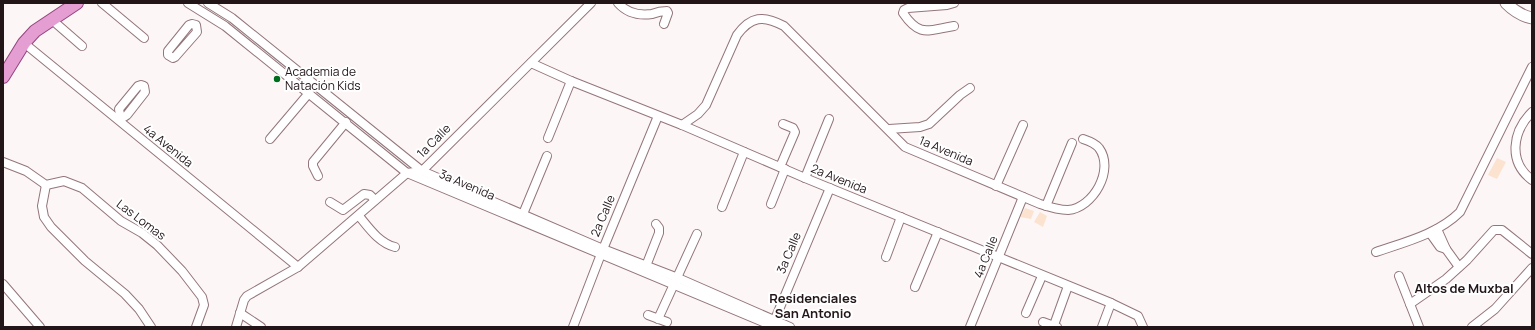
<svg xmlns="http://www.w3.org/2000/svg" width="1535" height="330" viewBox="0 0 1535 330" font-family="Manrope,sans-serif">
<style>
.park{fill:#fbe3cf}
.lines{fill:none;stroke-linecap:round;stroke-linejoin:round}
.street-casing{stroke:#93767b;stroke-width:10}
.secondary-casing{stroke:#93767b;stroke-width:13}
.primary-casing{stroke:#94447d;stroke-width:14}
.street{stroke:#fff;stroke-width:8}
.secondary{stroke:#fff;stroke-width:11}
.primary{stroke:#e49ed2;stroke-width:12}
.poi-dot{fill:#006d1e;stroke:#fff;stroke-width:1.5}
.labels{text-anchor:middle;stroke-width:4;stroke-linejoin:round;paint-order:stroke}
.poi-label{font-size:12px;fill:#221618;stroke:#fff;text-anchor:start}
.street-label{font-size:12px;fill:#221618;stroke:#fff}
.neighbourhood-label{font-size:13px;font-weight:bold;fill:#221618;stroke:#fff}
</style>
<rect width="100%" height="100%" fill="#fdf6f7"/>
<!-- park -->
<g class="park">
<polygon points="1497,158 1506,162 1497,179 1488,175"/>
<polygon points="1025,208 1034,211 1031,219 1020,217"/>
<polygon points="1040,212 1047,216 1043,227 1034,222"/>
</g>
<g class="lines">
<defs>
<g id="street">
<polyline points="102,3 144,38"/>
<polyline points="188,3 225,26 407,173 775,327"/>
<polyline points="208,3 232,18 422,171 603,249 678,278 790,327"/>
<path d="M 618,3 C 627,13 638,16 652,14 C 657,12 662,11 667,11 L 668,13 L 664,24"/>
<polyline points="51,19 82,46"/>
<polygon points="192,24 196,25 197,32 175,57 173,58 168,55 168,51 189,25"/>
<path d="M 954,26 C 928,30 920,38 903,13 L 904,10 L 908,8 L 947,5 L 954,3"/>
<polyline points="24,43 298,267"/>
<polyline points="531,63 571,81 682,125 805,178 1111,303 1138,316 1143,327"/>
<polygon points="141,85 144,86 145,92 127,115 124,117 120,115 119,109 138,86"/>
<path d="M 1532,112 C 1512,132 1508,162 1532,180"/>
<path d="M 682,125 L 698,114 L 706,105 L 737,35 C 751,16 763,15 784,26 L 905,147 L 1040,204 C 1049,207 1058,210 1068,210 C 1093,208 1115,170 1099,148 C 1095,143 1089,141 1083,139"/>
<polyline points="889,129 920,127 929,124 960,95 970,88"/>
<polyline points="548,138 571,81"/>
<polyline points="270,139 309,93"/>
<polyline points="3,162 26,171 46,185 64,181 82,188 121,221 142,233 157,245 182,271 202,297 204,305 196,327"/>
<polyline points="780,167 795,132 793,128 783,124"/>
<polyline points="318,176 313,166 313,162 346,122"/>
<polyline points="805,178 829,119"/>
<polyline points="46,185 42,206 44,217 51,227 85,261 125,294 139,309 151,327"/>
<polyline points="996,186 1023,125"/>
<polyline points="330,202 343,210 364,194 370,195 375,200"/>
<polyline points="771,204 785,169"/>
<polyline points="1046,206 1072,143"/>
<polyline points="722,207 744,152"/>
<polyline points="523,214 547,156"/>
<path d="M 359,216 C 369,228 379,243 395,247"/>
<polyline points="1437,229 1446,249 1459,267"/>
<polyline points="1430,233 1440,247 1446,249"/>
<path d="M 1376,252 C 1405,242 1438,234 1460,212 L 1532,67"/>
<polyline points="886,257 901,217"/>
<polyline points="643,269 646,266 659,233 659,228 656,224"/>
<polyline points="1399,276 1419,327"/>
<polyline points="3,284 40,327"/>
<polyline points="915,287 938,232"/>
<polyline points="1410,304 1446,279 1467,260 1494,230 1502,230 1532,254"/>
<polyline points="240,313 261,327"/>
<polyline points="1026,313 1042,276"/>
<polyline points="648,315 667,322"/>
<polyline points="658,319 697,234"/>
<polyline points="1043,322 1057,327"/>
<polyline points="773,324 830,188"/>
<polyline points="1054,325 1068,286"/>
<polyline points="236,327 244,300 247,296 298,267 407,173 422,171 591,3"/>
<polyline points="573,327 601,254 658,116"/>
<polyline points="970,327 1023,197"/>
<polyline points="1102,327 1111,303"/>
<polyline points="1472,327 1495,309 1532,268"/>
</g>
<path id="secondary" d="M 1506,3 C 1513,10 1522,16 1532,18"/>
<polyline id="primary" points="3,77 24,43 35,31 77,3"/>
</defs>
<!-- street casing -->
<use href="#street" class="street-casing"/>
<!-- secondary casing -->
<use href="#secondary" class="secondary-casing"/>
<!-- primary casing -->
<use href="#primary" class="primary-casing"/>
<!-- street -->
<use href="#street" class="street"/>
<!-- secondary -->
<use href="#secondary" class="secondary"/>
<!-- primary -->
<use href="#primary" class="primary"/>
</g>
<!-- markers -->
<circle class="poi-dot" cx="277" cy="79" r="4"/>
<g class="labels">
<!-- poi labels -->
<g class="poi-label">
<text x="285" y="76">Academia de<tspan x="285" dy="14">Natación Kids</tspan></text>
</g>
<!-- street labels -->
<g class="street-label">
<text transform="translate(434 141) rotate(-45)" y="4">1a Calle</text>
<text transform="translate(168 146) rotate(39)" y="4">4a Avenida</text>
<text transform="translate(946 151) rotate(23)" y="4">1a Avenida</text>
<text transform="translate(839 179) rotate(22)" y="4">2a Avenida</text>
<text transform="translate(467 185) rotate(23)" y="4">3a Avenida</text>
<text transform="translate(603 216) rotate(-67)" y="4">2a Calle</text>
<text transform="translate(141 220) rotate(37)" y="4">Las Lomas</text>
<text transform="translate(789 253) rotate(-67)" y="4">3a Calle</text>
<text transform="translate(986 257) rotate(-68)" y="4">4a Calle</text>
</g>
<!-- neighbourhood labels -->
<g class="neighbourhood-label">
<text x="1464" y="293">Altos de Muxbal</text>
<text x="813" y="303">Residenciales<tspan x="813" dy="15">San Antonio</tspan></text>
</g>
</g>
<!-- border -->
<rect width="1535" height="330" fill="none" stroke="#221618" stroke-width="8"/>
</svg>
